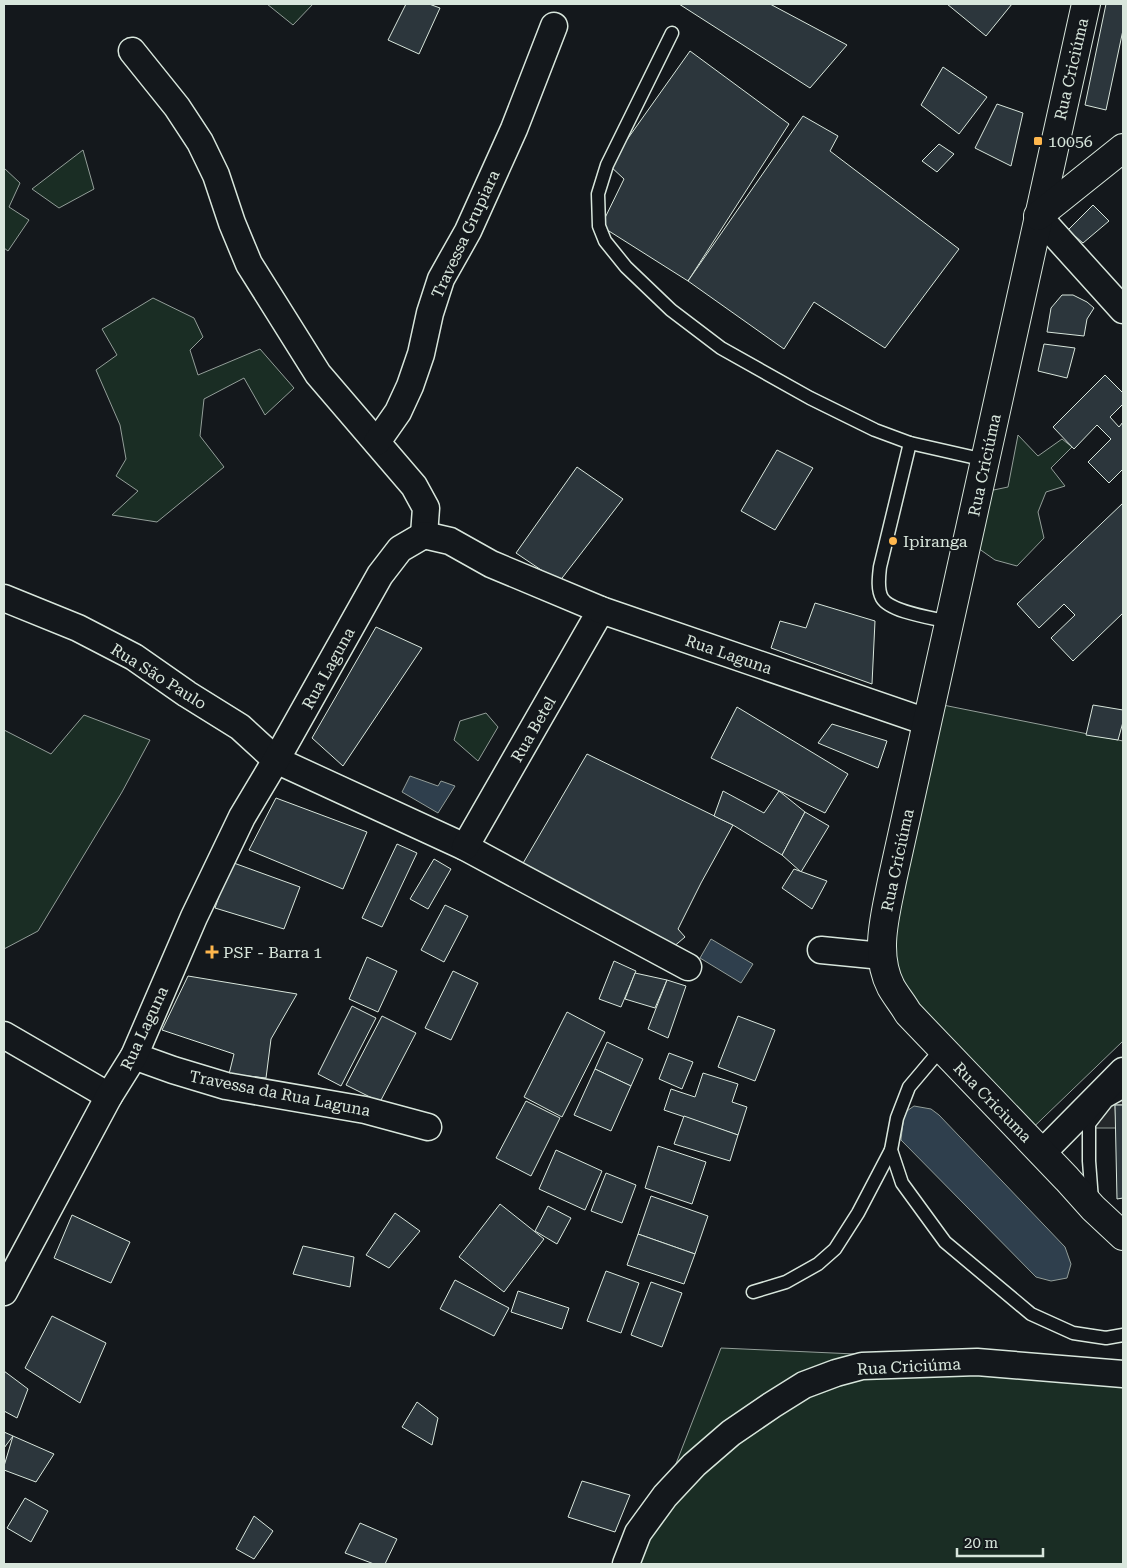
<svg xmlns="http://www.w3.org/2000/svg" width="1127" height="1568" viewBox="0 0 1127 1568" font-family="'Roboto Serif',serif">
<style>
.green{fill:#1a2d24;stroke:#939e99}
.parking{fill:#24282b;stroke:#939e99}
.water{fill:#2f3f4d;stroke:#939e99}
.building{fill:#2c363c;stroke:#d8e6dc}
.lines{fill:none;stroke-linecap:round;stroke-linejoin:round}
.lane-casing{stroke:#d8e6dc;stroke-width:15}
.street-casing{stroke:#d8e6dc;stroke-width:29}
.secondary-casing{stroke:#d8e6dc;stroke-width:30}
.lane{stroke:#14181c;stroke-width:12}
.street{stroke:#14181c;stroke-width:26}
.secondary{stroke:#14181c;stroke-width:28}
.poi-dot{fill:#ffb74d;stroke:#14181c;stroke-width:2}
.labels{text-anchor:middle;stroke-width:4;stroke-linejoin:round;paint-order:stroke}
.street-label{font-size:16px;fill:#d8e6dc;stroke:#14181c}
.poi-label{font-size:16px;fill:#d8e6dc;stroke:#14181c;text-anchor:start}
</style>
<rect width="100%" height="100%" fill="#14181c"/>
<!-- green -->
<g class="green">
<polygon points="267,4 313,4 293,25"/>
<polygon points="83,150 94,189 59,208 32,189"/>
<polygon points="4,168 20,183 9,207 29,220 8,251 4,248"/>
<polygon points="153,298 194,318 203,337 190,350 198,375 260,349 294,388 265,415 244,378 204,399 200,436 224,467 157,522 112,515 138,491 116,476 126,459 120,425 96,370 117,355 102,329"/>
<polygon points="1018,435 1038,456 1062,439 1072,447 1051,468 1065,486 1046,492 1038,512 1044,538 1017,566 995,560 975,546 984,492 1008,487"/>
<polygon points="918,700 1123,741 1123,1041 1018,1142 873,973"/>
<polygon points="486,713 498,727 478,761 454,740 460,721"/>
<polygon points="84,715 150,740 122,792 38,931 4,949 4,730 51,754"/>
<polygon points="721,1348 1123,1366 1123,1564 637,1564"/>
</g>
<!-- parking -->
<polygon class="parking" points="1123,1080 1123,1105 1115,1105 1116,1128 1095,1128 1095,1106"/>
<!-- water -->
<g class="water">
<polygon points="410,776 438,786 441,781 455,786 438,813 402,792"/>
<polygon points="711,939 753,964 741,983 700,958"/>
<polygon points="914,1106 931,1109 939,1115 1065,1247 1071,1264 1067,1278 1051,1281 1036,1277 901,1140 904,1113"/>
</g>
<!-- building -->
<g class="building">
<polygon points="406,4 429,4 440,8 419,54 388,40"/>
<polygon points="679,4 770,4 847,45 810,88"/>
<polygon points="947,4 1012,4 986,36"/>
<polygon points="1106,4 1123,4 1123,30 1106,110 1085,105"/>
<polygon points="690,51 789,124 688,281 601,226 624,179 609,165"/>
<polygon points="943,67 987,97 959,134 921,105"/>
<polygon points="997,104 1023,113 1011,166 975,148"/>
<polygon points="803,116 838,136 830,151 959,249 885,348 814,302 784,349 688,281"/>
<polygon points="939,144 954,154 937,172 922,161"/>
<polygon points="1093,205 1109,221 1083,243 1068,230"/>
<polygon points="1062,295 1073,295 1087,302 1094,308 1087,319 1084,336 1047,332 1051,308"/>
<polygon points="1044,344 1075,348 1067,378 1038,371"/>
<polygon points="1105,375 1123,393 1123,404 1110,417 1119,427 1123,422 1123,469 1109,483 1088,462 1111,439 1097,425 1074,449 1053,427"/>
<polygon points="777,450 813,468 775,530 741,511"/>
<polygon points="577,467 623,499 559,582 516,553"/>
<polygon points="1123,503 1123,613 1073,661 1051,638 1075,615 1064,604 1039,628 1017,604"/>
<polygon points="815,603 875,621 872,684 771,648 780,621 806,628"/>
<polygon points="376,627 422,648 343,766 312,738"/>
<polygon points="1093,705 1123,710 1123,722 1118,740 1086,735"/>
<polygon points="737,707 848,774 825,813 711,758"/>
<polygon points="832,724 887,741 878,768 818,743"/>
<polygon points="587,754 733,825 701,883 678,929 685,937 665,954 522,865"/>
<polygon points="723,791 764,813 779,791 805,812 782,855 733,825 714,816"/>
<polygon points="276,798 367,832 343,889 249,850"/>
<polygon points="805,812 829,826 801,872 782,855"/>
<polygon points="397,844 417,853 382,927 362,918"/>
<polygon points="434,859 451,869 428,909 410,899"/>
<polygon points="231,862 300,887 284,929 215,908"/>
<polygon points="794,869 827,881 812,909 782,888"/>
<polygon points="445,905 468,916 444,962 421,950"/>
<polygon points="367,957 397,971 378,1012 349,999"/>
<polygon points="614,961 636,971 621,1007 599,999"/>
<polygon points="453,971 478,983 451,1040 425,1028"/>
<polygon points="635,973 667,980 655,1008 625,999"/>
<polygon points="188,976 297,994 271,1039 266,1078 229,1074 234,1054 162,1030"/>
<polygon points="667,980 686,986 668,1038 648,1029"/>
<polygon points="352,1006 376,1018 341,1086 318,1074"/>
<polygon points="567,1012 605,1032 562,1117 524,1097"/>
<polygon points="382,1016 416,1033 380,1102 346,1085"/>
<polygon points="738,1016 775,1030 755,1081 718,1067"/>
<polygon points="607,1042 643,1059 631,1086 595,1069"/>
<polygon points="669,1053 693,1062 682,1089 659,1079"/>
<polygon points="595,1069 631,1086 611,1131 574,1115"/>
<polygon points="703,1073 738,1084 732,1102 747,1107 738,1135 664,1110 671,1089 695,1097"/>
<polygon points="526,1101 560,1118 531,1176 496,1158"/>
<polygon points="1115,1105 1123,1105 1123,1198 1117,1199"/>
<polygon points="684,1116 738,1135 730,1161 674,1144"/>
<polygon points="658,1146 706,1162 692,1204 645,1188"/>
<polygon points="556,1150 602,1171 585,1210 539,1189"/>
<polygon points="606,1173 636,1185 622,1223 591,1211"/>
<polygon points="651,1196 708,1216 695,1254 638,1234"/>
<polygon points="500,1204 544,1239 504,1292 459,1257"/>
<polygon points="548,1206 571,1218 557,1244 535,1231"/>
<polygon points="395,1213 420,1231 389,1268 366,1255"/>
<polygon points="72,1215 130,1242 111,1283 54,1258"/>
<polygon points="638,1234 695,1254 684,1284 627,1265"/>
<polygon points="303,1246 354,1257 350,1287 293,1274"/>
<polygon points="606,1271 639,1283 621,1333 587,1321"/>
<polygon points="455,1280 509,1308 494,1336 440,1309"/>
<polygon points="651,1282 682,1293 662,1347 631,1335"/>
<polygon points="518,1291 569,1308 562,1329 511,1312"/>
<polygon points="52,1316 106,1343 80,1403 25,1368"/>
<polygon points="4,1371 28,1389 17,1418 4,1411"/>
<polygon points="417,1402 438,1418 432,1445 402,1427"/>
<polygon points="4,1432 13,1436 4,1448"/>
<polygon points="13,1436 54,1454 36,1482 4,1470 4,1466"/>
<polygon points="582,1481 630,1495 615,1532 568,1517"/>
<polygon points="25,1498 48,1511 31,1542 7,1528"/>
<polygon points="254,1516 273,1531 254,1559 236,1549"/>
<polygon points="360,1523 397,1539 385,1564 374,1564 345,1553"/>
</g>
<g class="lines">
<defs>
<g id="lane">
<polyline points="672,33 607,165 598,194 599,226 605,241 626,267 671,310 721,348 810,398 875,430 910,443 985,460"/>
<path d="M 910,443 L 880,567 C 879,576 877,589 882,598 C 890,612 933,618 949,622"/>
<polyline points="942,1048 909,1087 897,1118 891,1150 902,1183 945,1242 1031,1314 1073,1333 1106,1338 1123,1335"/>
<polyline points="1092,1200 1089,1161 1089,1124 1107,1101 1123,1092"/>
<polyline points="753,1292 786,1282 818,1264 835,1249 858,1213 891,1150"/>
</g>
<g id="street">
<polyline points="132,51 177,107 200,142 216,175 232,223 249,264 318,374 414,486 426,508 424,535"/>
<polyline points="1038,216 1123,310"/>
<polyline points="377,442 398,412 410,386 421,354 430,313 441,279 468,231 514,129 554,26"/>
<polyline points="4,598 78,628 134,657 187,694 240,727 276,760 465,847 688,967"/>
<polyline points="465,847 601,610"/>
<polyline points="821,950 882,956"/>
<polyline points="4,1035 109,1096"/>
<polyline points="134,1056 173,1070 226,1086 365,1110 428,1127"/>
<polyline points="1042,1153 1123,1071"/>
<polyline points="4,1292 109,1096 134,1056 194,917 242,817 276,760 380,575 400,549 424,535 450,541 491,564 601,610 927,722"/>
<polyline points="626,1564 638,1533 665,1496 694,1465 731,1433 772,1405 804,1385 836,1373 862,1366 977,1362 1123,1374"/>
</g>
<g id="secondary">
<path d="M 1086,4 L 892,881 C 885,916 874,954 891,987 C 896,996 903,1004 908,1013 L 1067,1179 L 1093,1208 L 1123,1236"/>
<polyline points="1038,216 1123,148"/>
</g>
</defs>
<!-- lane casing -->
<use href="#lane" class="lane-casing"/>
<!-- street casing -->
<use href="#street" class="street-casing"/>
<!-- secondary casing -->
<use href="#secondary" class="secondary-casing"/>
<!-- lane -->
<use href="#lane" class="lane"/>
<!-- street -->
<use href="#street" class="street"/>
<!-- secondary -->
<use href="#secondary" class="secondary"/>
</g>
<!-- markers -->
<g class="poi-dot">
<rect x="1033" y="136" width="10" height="10" rx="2.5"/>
<circle cx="893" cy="541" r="5"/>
<path d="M209.5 944.5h5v5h5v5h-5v5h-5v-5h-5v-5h5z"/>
</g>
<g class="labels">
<!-- street labels -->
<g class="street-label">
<text transform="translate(1071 69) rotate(-77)" y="6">Rua Criciúma</text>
<text transform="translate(465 234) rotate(-65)" y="6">Travessa Grupiara</text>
<text transform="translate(984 465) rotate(-78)" y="6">Rua Criciúma</text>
<text transform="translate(729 654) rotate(19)" y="6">Rua Laguna</text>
<text transform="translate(328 668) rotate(-61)" y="6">Rua Laguna</text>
<text transform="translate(159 676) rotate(32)" y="6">Rua São Paulo</text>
<text transform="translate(533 729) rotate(-60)" y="6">Rua Betel</text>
<text transform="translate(897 860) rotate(-78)" y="6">Rua Criciúma</text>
<text transform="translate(144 1028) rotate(-65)" y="6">Rua Laguna</text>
<text transform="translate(280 1093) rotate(11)" y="6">Travessa da Rua Laguna</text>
<text transform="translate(993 1102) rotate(46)" y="6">Rua Criciuma</text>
<text transform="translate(909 1366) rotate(-3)" y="6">Rua Criciúma</text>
</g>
<!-- poi labels -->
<g class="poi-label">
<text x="1048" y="147">10056</text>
<text x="903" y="547">Ipiranga</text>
<text x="223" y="958">PSF - Barra 1</text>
</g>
</g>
<!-- border -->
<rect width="1127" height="1568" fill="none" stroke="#d8e6dc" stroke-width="10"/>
<!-- scale -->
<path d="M957 1548v8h86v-8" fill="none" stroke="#d8e6dc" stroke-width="2.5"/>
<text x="964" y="1548" font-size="15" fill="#d8e6dc" stroke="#14181c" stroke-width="4" paint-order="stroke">20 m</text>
</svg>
